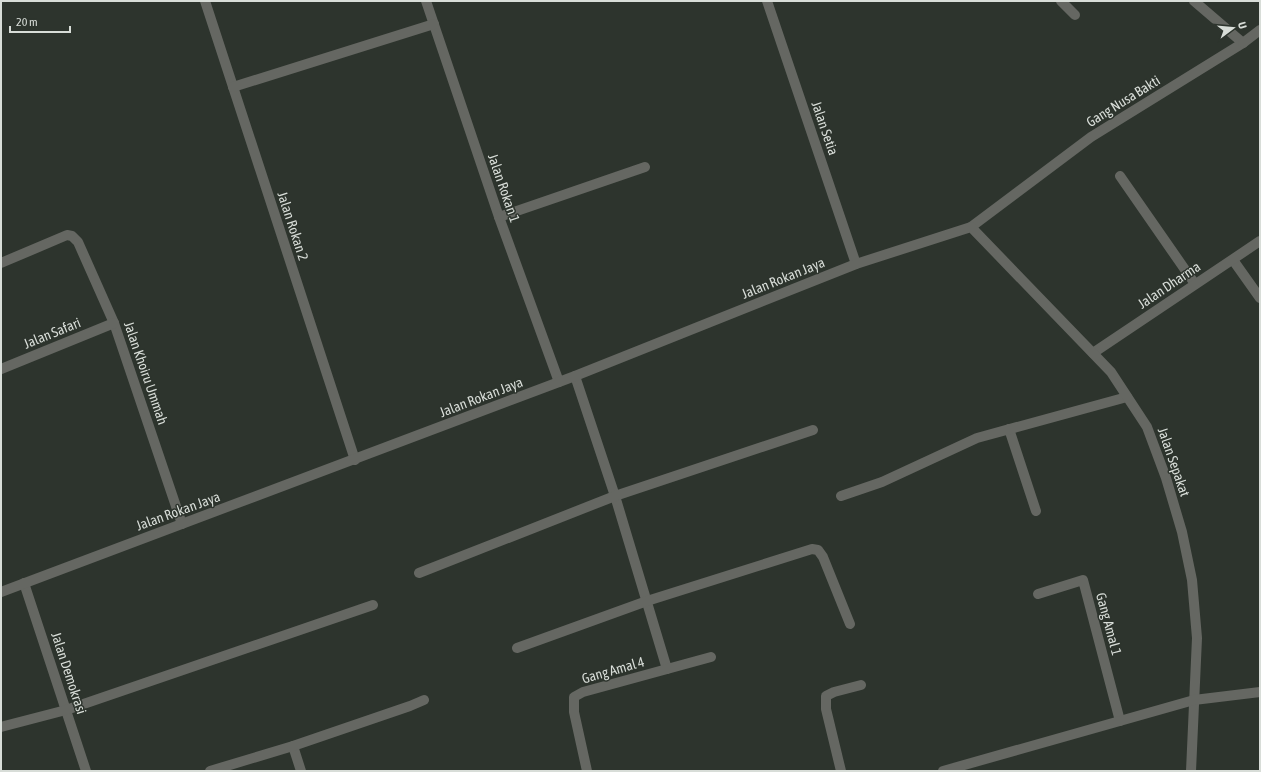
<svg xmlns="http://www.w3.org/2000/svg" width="1261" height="772" viewBox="0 0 1261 772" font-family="'Asap Condensed',sans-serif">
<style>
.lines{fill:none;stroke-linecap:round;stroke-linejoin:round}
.lane{stroke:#656762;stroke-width:10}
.street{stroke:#656762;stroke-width:10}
.labels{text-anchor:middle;stroke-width:3;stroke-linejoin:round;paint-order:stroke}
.street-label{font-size:14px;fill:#d8ddd8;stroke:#2d342d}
</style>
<rect width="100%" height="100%" fill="#2d342d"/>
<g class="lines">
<!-- lane -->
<g class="lane">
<polyline points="1061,1 1075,15"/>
<polyline points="971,227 1091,137 1243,43 1194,1"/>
<polyline points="1009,429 1036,511"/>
</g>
<!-- street -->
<g class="street">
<polyline points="205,1 355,460"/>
<polyline points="426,1 499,217 559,382"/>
<polyline points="767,1 856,264"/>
<polyline points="1243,43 1260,30"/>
<polyline points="233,87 434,24"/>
<polyline points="1120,176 1195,284"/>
<polyline points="499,217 645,167"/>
<polyline points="1233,260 1260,298"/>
<polyline points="1,263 67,235 72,236 78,242 114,323 182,524"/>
<polyline points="1093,353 1260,241"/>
<polyline points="1,369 114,323"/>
<polyline points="575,376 615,496 667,669"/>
<polyline points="841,496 882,482 977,438 1127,397"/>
<polyline points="419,573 615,496 813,430"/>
<polyline points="24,583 86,771"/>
<polyline points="1,592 575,376 856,264 971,227 1111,372 1147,427 1166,478 1182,532 1192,580 1197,638 1191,771"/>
<polyline points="1038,594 1083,580 1120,721"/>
<polyline points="517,648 647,601 812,549 818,550 823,557 850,624"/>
<polyline points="1,727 66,710 373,605"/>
<polyline points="293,746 301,771"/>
<polyline points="210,771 293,746 410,706 424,700"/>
<polyline points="587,771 574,712 574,697 583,692 711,657"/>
<polyline points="841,771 826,709 826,696 834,692 861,685"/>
<polyline points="943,771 1194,700 1260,692"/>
</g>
</g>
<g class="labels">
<!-- street labels -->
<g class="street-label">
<text transform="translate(1123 101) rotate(-32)" y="5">Gang Nusa Bakti</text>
<text transform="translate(825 128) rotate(71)" y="5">Jalan Setia</text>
<text transform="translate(504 188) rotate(71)" y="5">Jalan Rokan 1</text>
<text transform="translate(293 226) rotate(72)" y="5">Jalan Rokan 2</text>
<text transform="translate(783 278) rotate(-22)" y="5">Jalan Rokan Jaya</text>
<text transform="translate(1169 285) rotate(-34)" y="5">Jalan Dharma</text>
<text transform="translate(52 333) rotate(-22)" y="5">Jalan Safari</text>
<text transform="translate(146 373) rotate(71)" y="5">Jalan Khoiru Ummah</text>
<text transform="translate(481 397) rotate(-21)" y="5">Jalan Rokan Jaya</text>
<text transform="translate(1174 462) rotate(71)" y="5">Jalan Sepakat</text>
<text transform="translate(178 511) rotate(-20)" y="5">Jalan Rokan Jaya</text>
<text transform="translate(1109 624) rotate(75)" y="5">Gang Amal 1</text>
<text transform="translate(613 670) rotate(-16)" y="5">Gang Amal 4</text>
<text transform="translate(69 673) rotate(72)" y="5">Jalan Demokrasi</text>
</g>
</g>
<!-- border -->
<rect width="1261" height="772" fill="none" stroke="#d8ddd8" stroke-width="4"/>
<!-- north arrow -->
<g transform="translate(1233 28) rotate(74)" stroke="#2d342d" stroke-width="3" paint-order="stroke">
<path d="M0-3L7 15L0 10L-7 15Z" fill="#d8ddd8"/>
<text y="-6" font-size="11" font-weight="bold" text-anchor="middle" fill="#d8ddd8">U</text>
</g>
<!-- scale -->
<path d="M10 26v6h60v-6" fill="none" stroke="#d8ddd8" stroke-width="2"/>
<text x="16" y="26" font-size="12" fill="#d8ddd8" stroke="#2d342d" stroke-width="3" paint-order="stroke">20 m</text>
</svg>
